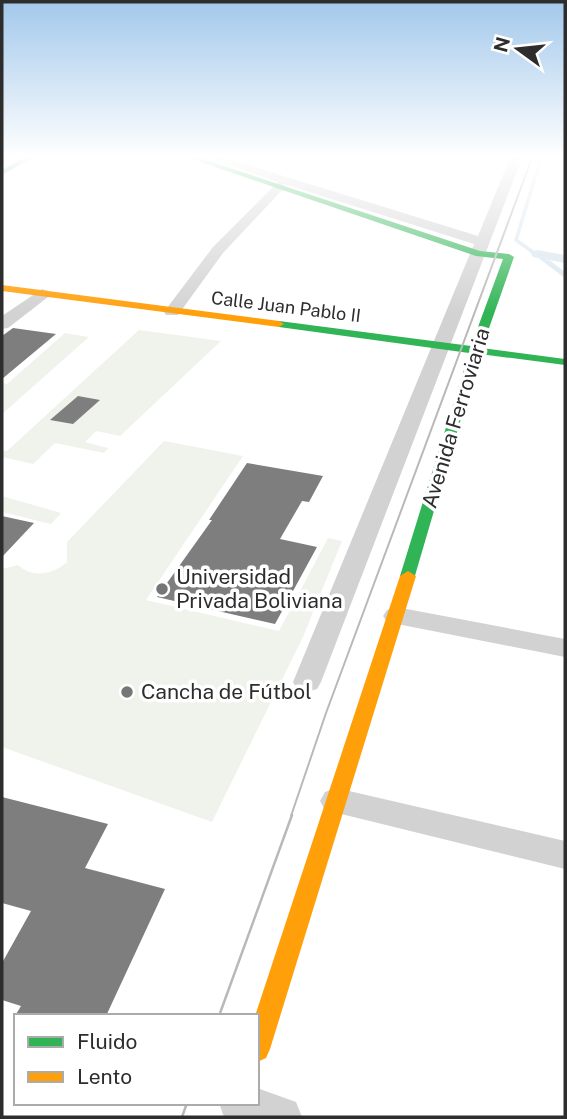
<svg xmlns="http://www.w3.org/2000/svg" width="567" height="1119" viewBox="0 0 567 1119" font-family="'Public Sans',sans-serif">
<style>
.green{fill:#f0f3ec}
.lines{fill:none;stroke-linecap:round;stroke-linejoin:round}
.stream-far1{stroke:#d9e6f0;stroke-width:3.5}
.stream{stroke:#d9e6f0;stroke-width:5}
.canal{fill:#d9e6f0;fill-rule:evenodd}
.building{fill:#7e7e7e}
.street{fill:#d2d2d2;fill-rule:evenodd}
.fast{fill:#30b455;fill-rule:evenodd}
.slow{fill:#ff9f0a;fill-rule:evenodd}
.tram-far1{stroke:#b9b9b9;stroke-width:2}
.tram{stroke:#b9b9b9;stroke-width:2.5}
.poi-dot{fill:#767676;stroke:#fff;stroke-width:2.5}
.labels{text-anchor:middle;stroke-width:7;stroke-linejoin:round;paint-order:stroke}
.far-street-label{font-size:18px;fill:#2d2d2d;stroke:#fff}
.street-label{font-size:21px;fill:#2d2d2d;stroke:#fff}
.poi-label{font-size:21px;fill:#2d2d2d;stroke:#fff;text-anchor:start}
</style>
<rect width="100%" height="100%" fill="#fff"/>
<!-- green -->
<g class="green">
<polygon points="139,330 221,341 120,436 96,431 85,442 108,448 104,453 55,443 33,464 2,457 2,450 7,451"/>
<polygon points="65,333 89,337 2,414 2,383 7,384"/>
<path d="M 164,441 L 243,456 L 146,600 L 279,631 L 328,538 L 342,541 L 303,637 L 212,822 L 2,747 L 2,569 L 18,565 C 33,579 53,574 67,562 L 67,542 Z"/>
<polygon points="2,496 61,513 51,524 2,512"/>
</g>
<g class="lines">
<!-- stream-far1 -->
<polyline class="stream-far1" points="541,158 516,240 551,265"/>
<!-- stream -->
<polyline class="stream" points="549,263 565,275"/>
<!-- canal -->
<polygon class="canal" points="538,250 565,255 565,263 533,257 531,254 533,251"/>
</g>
<!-- building -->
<g class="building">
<polygon points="13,328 56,334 2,379 2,336"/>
<polygon points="78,396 100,400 73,424 50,420"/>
<polygon points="247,463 323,476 309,502 302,501 280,539 317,547 275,624 157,597 212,520 209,520"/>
<polygon points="2,516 34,523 2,557"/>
<polygon points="2,797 108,824 85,868 165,889 106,1016 15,1016 21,1006 2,1000 2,963 31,911 2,903"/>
</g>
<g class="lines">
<!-- street -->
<g class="street">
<polygon points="209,158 226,158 478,236 510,158 522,158 321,682 317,689 307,692 297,689 293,682 474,244 284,184 283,189 223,253 178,315 166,315 164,312 213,247 278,182"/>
<polygon points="42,289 48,291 50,294 48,297 8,328 2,329 2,316"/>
<polygon points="396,607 565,639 565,657 387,622 383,616 387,610"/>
<polygon points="336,788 565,841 565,869 325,810 320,801 325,792"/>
<polygon points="257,1088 296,1102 302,1117 224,1117 219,1103 257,1103"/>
</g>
<!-- fast -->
<g class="fast">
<polygon points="23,158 32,158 2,175 2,170"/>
<polygon points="189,158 200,158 480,251 509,254 514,257 482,348 565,359 565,365 480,354 414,579 402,579 400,576 469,353 279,327 274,324 279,321 471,346 503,259 476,256"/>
</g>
<!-- slow -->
<g class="slow">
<polygon points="2,285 279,321 284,324 279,327 2,291"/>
<polygon points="408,571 416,576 270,1049 266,1058 257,1062 257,1016 255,1016 400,576"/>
</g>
<!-- tram-far1 -->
<polyline class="tram-far1" points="291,816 326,713 532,158"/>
<!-- tram -->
<g class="tram">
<polyline points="219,1016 292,815"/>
<polyline points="182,1117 187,1103"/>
</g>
</g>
<!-- sky -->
<linearGradient id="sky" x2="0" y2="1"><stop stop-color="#a2c8eb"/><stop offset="0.5" stop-color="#fff"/><stop offset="1" stop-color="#fff" stop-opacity="0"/></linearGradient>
<rect width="567" height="314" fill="url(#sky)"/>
<!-- markers -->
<g class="poi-dot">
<circle cx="162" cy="589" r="7"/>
<circle cx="127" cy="692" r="7"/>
</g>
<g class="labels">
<!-- far-street labels -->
<g class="far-street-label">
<text transform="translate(286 307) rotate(7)" y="6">Calle Juan Pablo II</text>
</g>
<!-- street labels -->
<g class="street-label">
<text transform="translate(456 418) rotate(-73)" y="7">Avenida Ferroviaria</text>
</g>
<!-- poi labels -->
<g class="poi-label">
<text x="176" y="584">Universidad<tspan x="176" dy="24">Privada Boliviana</tspan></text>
<text x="141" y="699">Cancha de Fútbol</text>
</g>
</g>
<!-- border -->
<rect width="567" height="1119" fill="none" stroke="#2d2d2d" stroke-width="7"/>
<!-- legend -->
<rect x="14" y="1014" width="245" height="91" fill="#ffffff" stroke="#ababab" stroke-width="2"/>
<rect x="28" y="1037" width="35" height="10" fill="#30b455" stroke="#ababab" stroke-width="2"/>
<text x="77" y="1049" font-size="21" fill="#2d2d2d">Fluido</text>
<rect x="28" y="1072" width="35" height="10" fill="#ff9f0a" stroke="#ababab" stroke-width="2"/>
<text x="77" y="1084" font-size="21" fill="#2d2d2d">Lento</text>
<!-- north arrow -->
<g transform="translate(518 49) rotate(285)" stroke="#ffffff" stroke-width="5" paint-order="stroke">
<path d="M0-5L12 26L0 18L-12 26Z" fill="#2d2d2d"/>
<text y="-10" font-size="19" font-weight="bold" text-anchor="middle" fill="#2d2d2d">N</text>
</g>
</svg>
